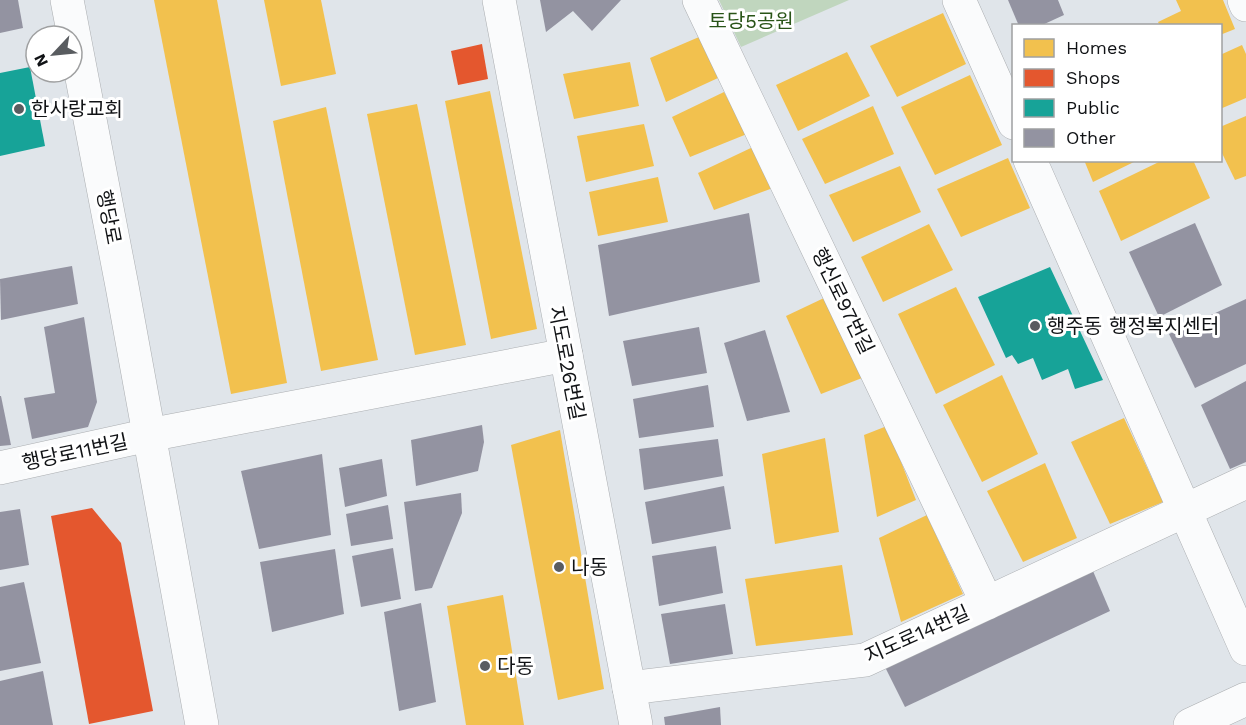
<svg xmlns="http://www.w3.org/2000/svg" width="1246" height="725" viewBox="0 0 1246 725" font-family="'Work Sans','Noto Sans KR',sans-serif">
<style>
.green{fill:#c0d6be}
.homes{fill:#f2c14e}
.shops{fill:#e4572e}
.public{fill:#17a398}
.building{fill:#9393a1}
.lines{fill:none;stroke-linecap:round;stroke-linejoin:round}
.minor-casing{stroke:#abaeb1;stroke-width:34}
.tertiary-casing{stroke:#abaeb1;stroke-width:34}
.secondary-casing{stroke:#abaeb1;stroke-width:34}
.minor{stroke:#fafbfc;stroke-width:33}
.tertiary{stroke:#fafbfc;stroke-width:33}
.secondary{stroke:#fafbfc;stroke-width:33}
.poi-dot{fill:#595c60;stroke:#fff;stroke-width:2}
.labels{text-anchor:middle;stroke-width:6;stroke-linejoin:round;paint-order:stroke}
.park-label{font-size:20px;fill:#295417;stroke:#fff}
.poi-label{font-size:20px;fill:#101215;stroke:#fff;text-anchor:start}
.street-label{font-size:20px;fill:#101215;stroke:#fff}
</style>
<rect width="100%" height="100%" fill="#e0e5ea"/>
<!-- green -->
<polygon class="green" points="719,0 849,0 741,47"/>
<!-- homes -->
<g class="homes">
<polygon points="154,0 217,0 287,383 231,394"/>
<polygon points="264,0 321,0 336,74 281,86"/>
<polygon points="1176,0 1223,0 1235,29 1220,35 1220,26 1160,26 1158,22 1181,11"/>
<polygon points="943,13 966,64 897,97 870,46"/>
<polygon points="699,37 718,78 666,102 650,58"/>
<polygon points="1242,45 1246,54 1246,98 1220,109 1220,55"/>
<polygon points="847,52 870,96 798,131 776,85"/>
<polygon points="630,62 639,106 574,119 563,74"/>
<polygon points="970,75 1002,145 935,175 901,107"/>
<polygon points="490,91 537,329 491,339 445,101"/>
<polygon points="724,92 747,134 690,157 672,117"/>
<polygon points="417,104 466,345 415,355 367,114"/>
<polygon points="873,106 894,154 825,184 802,139"/>
<polygon points="326,107 378,360 321,371 273,121"/>
<polygon points="1246,116 1246,176 1235,180 1220,149 1220,127"/>
<polygon points="644,124 654,166 586,182 577,136"/>
<polygon points="753,147 773,188 714,210 698,173"/>
<polygon points="1008,158 1030,208 961,237 937,189"/>
<polygon points="1084,160 1138,160 1093,182"/>
<polygon points="1163,160 1193,160 1210,198 1121,241 1099,191"/>
<polygon points="900,166 921,212 853,242 829,195"/>
<polygon points="658,177 668,222 598,236 589,192"/>
<polygon points="929,224 953,270 883,302 861,257"/>
<polygon points="956,287 995,365 936,394 898,314"/>
<polygon points="824,298 862,378 821,394 786,316"/>
<polygon points="1002,375 1038,454 982,482 943,405"/>
<polygon points="1124,418 1163,502 1110,524 1071,442"/>
<polygon points="887,426 916,500 877,517 864,435"/>
<polygon points="560,430 604,689 558,700 511,445"/>
<polygon points="825,438 839,532 775,544 762,454"/>
<polygon points="1045,463 1077,538 1023,562 987,491"/>
<polygon points="927,515 963,594 901,622 879,538"/>
<polygon points="842,565 853,635 756,646 745,579"/>
<polygon points="503,595 524,725 466,725 447,606"/>
</g>
<!-- shops -->
<g class="shops">
<polygon points="482,44 488,79 458,85 451,51"/>
<polygon points="92,508 121,543 153,711 89,724 51,516"/>
</g>
<!-- public -->
<g class="public">
<polygon points="30,67 45,146 0,156 0,73"/>
<polygon points="1050,267 1103,380 1075,389 1068,369 1042,380 1033,358 1018,364 1012,355 1006,358 978,297"/>
</g>
<!-- building -->
<g class="building">
<polygon points="0,0 18,0 23,28 0,33"/>
<polygon points="540,0 621,0 592,31 573,11 546,32"/>
<polygon points="1008,0 1058,0 1064,15 1040,26 1019,26"/>
<polygon points="749,213 760,282 609,316 598,245"/>
<polygon points="1195,223 1222,285 1159,317 1129,252"/>
<polygon points="72,266 78,304 1,320 0,279"/>
<polygon points="1246,299 1246,364 1195,388 1169,334"/>
<polygon points="84,317 97,402 88,427 32,439 24,398 55,393 44,327"/>
<polygon points="699,327 707,373 632,386 623,341"/>
<polygon points="765,330 790,412 747,421 724,343"/>
<polygon points="1246,381 1246,462 1230,469 1201,405"/>
<polygon points="708,385 714,427 639,438 633,399"/>
<polygon points="0,396 1,396 11,445 0,446"/>
<polygon points="482,425 484,442 478,471 416,486 411,440"/>
<polygon points="718,439 723,476 644,490 639,449"/>
<polygon points="322,454 331,535 259,549 241,471"/>
<polygon points="382,459 387,496 345,507 339,468"/>
<polygon points="724,486 731,529 652,544 645,502"/>
<polygon points="461,493 462,513 432,588 415,591 404,502"/>
<polygon points="388,505 393,539 351,546 346,514"/>
<polygon points="20,509 29,565 0,570 0,512"/>
<polygon points="716,546 723,593 659,606 652,556"/>
<polygon points="393,548 401,599 361,607 352,556"/>
<polygon points="335,549 344,614 272,632 260,562"/>
<polygon points="1093,571 1110,611 905,707 885,667"/>
<polygon points="24,582 41,663 0,671 0,587"/>
<polygon points="421,603 436,702 399,711 384,612"/>
<polygon points="725,604 733,654 670,664 661,614"/>
<polygon points="43,671 53,725 0,725 0,681"/>
<polygon points="720,707 721,725 665,725 664,717"/>
</g>
<g class="lines">
<defs>
<g id="minor">
<polyline points="499,0 636,725"/>
<polyline points="699,0 987,603"/>
<polyline points="959,0 1014,123"/>
<polyline points="1244,0 1246,5"/>
<polyline points="1030,160 1246,649"/>
<polyline points="0,468 149,435 566,355"/>
<polyline points="629,688 865,660 1246,482"/>
</g>
<polyline id="tertiary" points="67,0 122,286 202,725"/>
<polyline id="secondary" points="1190,725 1246,699"/>
</defs>
<!-- minor casing -->
<use href="#minor" class="minor-casing"/>
<!-- tertiary casing -->
<use href="#tertiary" class="tertiary-casing"/>
<!-- secondary casing -->
<use href="#secondary" class="secondary-casing"/>
<!-- minor -->
<use href="#minor" class="minor"/>
<!-- tertiary -->
<use href="#tertiary" class="tertiary"/>
<!-- secondary -->
<use href="#secondary" class="secondary"/>
</g>
<!-- markers -->
<g class="poi-dot">
<circle cx="19" cy="109" r="6"/>
<circle cx="1035" cy="326" r="6"/>
<circle cx="559" cy="567" r="6"/>
<circle cx="485" cy="666" r="6"/>
</g>
<g class="labels">
<!-- park labels -->
<g class="park-label">
<text x="751" y="28">토당5공원</text>
</g>
<!-- poi labels -->
<g class="poi-label">
<text x="31" y="116">한사랑교회</text>
<text x="1047" y="333">행주동 행정복지센터</text>
<text x="571" y="574">나동</text>
<text x="497" y="673">다동</text>
</g>
<!-- street labels -->
<g class="street-label">
<text transform="translate(109 217) rotate(79)" y="7">행당로</text>
<text transform="translate(843 301) rotate(64)" y="7">행신로97번길</text>
<text transform="translate(567 363) rotate(79)" y="7">지도로26번길</text>
<text transform="translate(75 452) rotate(-12)" y="7">행당로11번길</text>
<text transform="translate(917 634) rotate(-24)" y="7">지도로14번길</text>
</g>
</g>
<!-- legend -->
<rect x="1012" y="24" width="210" height="138" fill="#ffffff" stroke="#9fa0a1" stroke-width="1.5"/>
<rect x="1024" y="39" width="30" height="18" fill="#f2c14e" stroke="#9fa0a1" stroke-width="1.5"/>
<text x="1066" y="54" font-size="18" fill="#101215">Homes</text>
<rect x="1024" y="69" width="30" height="18" fill="#e4572e" stroke="#9fa0a1" stroke-width="1.5"/>
<text x="1066" y="84" font-size="18" fill="#101215">Shops</text>
<rect x="1024" y="99" width="30" height="18" fill="#17a398" stroke="#9fa0a1" stroke-width="1.5"/>
<text x="1066" y="114" font-size="18" fill="#101215">Public</text>
<rect x="1024" y="129" width="30" height="18" fill="#9393a1" stroke="#9fa0a1" stroke-width="1.5"/>
<text x="1066" y="144" font-size="18" fill="#101215">Other</text>
<!-- north arrow -->
<g transform="translate(54 54) rotate(244)"><circle r="28" fill="#ffffff" stroke="#9fa0a1" stroke-width="1.5"/>
<path d="M0-4.5L10 22L0 15L-10 22Z" fill="#595c60"/>
<text y="-9" font-size="16" font-weight="bold" text-anchor="middle" fill="#101215">N</text>
</g>
</svg>
